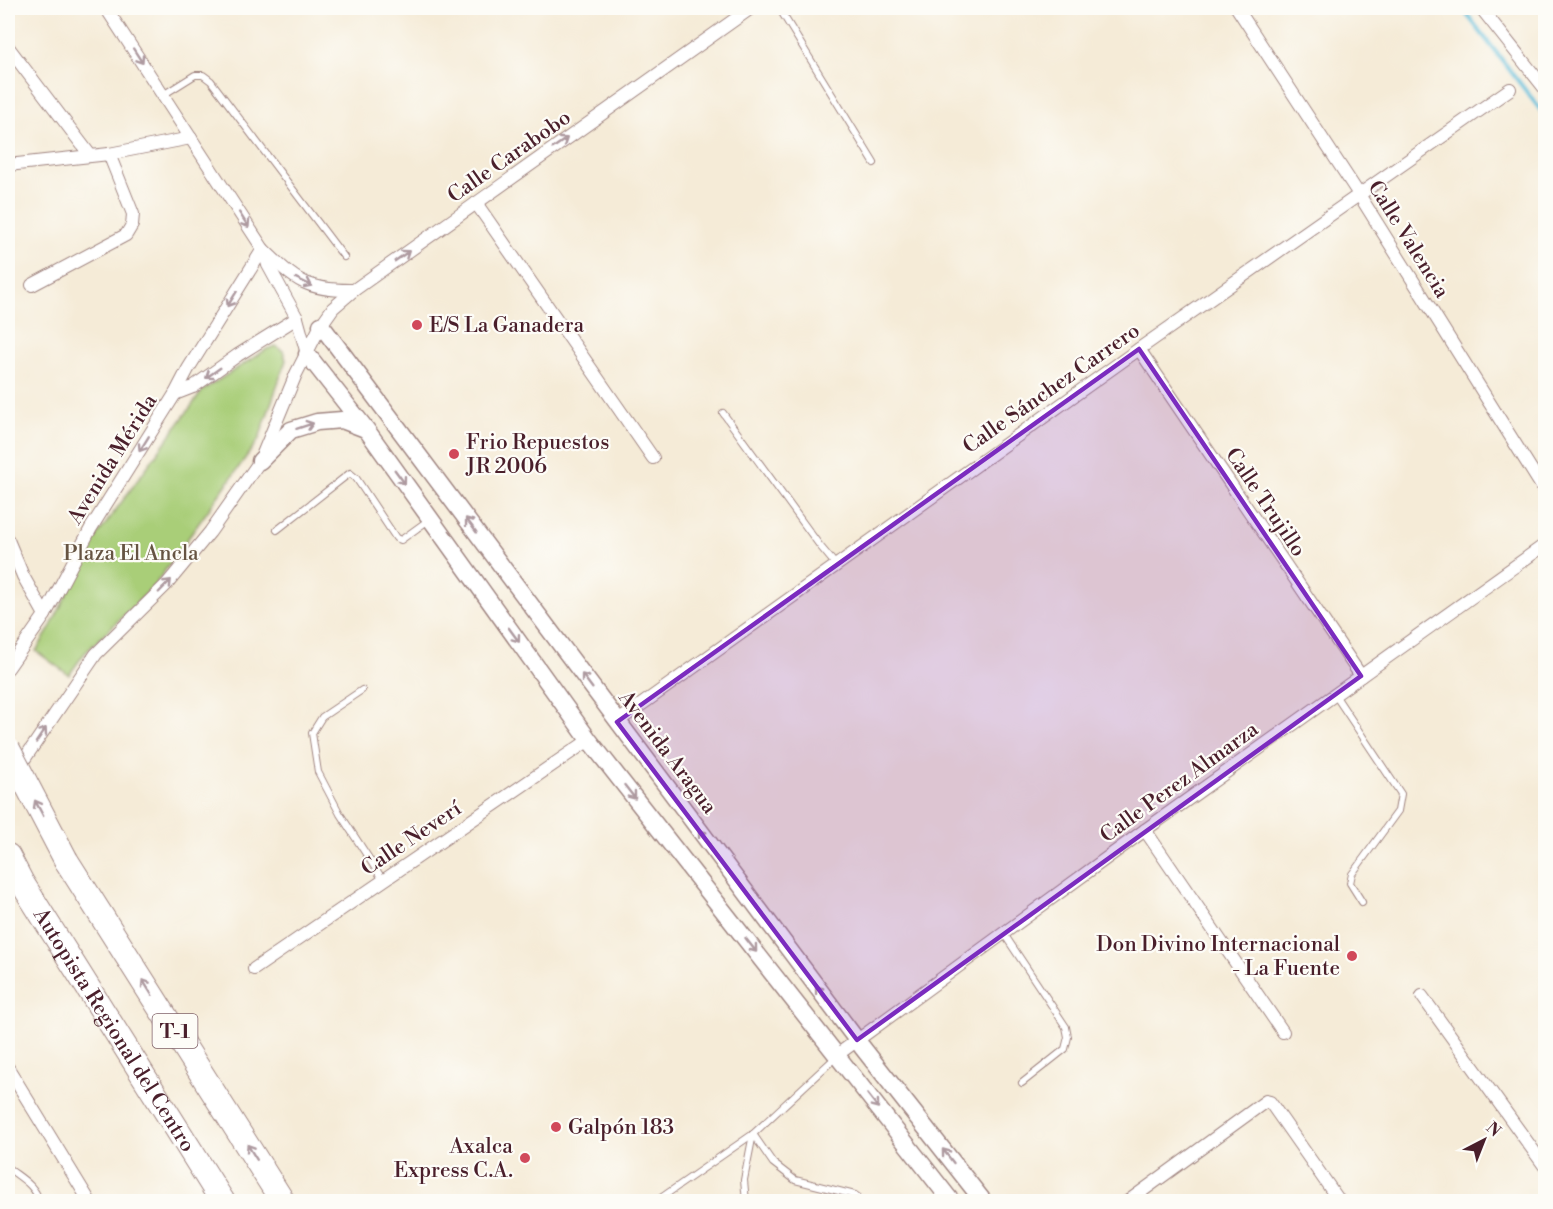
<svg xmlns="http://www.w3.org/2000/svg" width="1553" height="1209" viewBox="0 0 1553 1209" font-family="'Libre Bodoni',serif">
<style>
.green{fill:#a9ce78;stroke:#7a7652;stroke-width:1.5}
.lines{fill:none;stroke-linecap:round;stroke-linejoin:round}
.stream{stroke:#58bad7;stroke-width:4.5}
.service-casing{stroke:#a08581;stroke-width:8}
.minor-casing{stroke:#a08581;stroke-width:14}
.tertiary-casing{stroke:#a08581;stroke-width:19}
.motorway-casing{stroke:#a08581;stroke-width:26}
.service{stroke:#fff;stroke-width:6}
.minor{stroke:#fff;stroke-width:12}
.tertiary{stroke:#fff;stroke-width:16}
.motorway{stroke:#fff;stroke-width:24}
.motorway-bridge-casing{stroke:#a08581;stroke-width:26;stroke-linecap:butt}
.motorway-bridge{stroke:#fff;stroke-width:24}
.oneway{stroke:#ae9aa0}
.marked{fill:#7b2cbf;fill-opacity:0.2;stroke:#7b2cbf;stroke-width:4.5;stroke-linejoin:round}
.poi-dot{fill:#d1495b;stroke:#fdfcf7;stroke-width:2}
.labels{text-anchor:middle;stroke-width:4.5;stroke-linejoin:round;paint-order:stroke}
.shield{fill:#fdfcf7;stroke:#806168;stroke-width:1.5}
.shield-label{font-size:20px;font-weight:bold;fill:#4a1f2b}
.street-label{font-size:21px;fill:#4a1f2b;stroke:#fdfcf7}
.poi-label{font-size:21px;fill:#4a1f2b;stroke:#fdfcf7;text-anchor:start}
.park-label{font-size:21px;fill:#665442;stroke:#fdfcf7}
</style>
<rect width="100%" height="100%" fill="#fdfcf7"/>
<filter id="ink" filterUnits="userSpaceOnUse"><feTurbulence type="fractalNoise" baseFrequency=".0167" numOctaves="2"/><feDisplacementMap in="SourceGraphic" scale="12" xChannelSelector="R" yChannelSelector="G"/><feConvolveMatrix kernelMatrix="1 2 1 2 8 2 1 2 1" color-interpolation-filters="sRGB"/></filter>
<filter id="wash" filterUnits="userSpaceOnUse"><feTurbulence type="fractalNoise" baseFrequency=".008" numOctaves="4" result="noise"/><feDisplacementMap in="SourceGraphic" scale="24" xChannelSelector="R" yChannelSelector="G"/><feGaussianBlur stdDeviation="1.35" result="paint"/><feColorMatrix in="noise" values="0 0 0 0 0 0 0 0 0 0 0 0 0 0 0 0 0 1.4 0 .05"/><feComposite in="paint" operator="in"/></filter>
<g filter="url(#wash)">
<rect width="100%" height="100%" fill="#f5ebd7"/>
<!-- green -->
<polygon class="green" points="276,346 283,351 286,360 259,439 154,586 84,654 69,675 36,651 49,630 94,540 203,390 267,349"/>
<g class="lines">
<!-- stream -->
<polyline class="stream" points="1462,8 1546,117"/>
</g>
</g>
<g filter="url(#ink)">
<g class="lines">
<defs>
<g id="service">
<polyline points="779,8 874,163"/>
<polyline points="163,95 195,75 203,75 211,81 344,257"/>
<polyline points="723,413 820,546 836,565"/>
<polyline points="277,530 350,473 356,478 396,538 401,540 430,519"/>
<polyline points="362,690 322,717 312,733 318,772 340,814 383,880"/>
<polyline points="1335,695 1401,794 1398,811 1352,874 1350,883 1362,902"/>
<polyline points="1004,934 1066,1027 1068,1037 1065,1049 1022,1083"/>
<path d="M 8,1168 C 19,1177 37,1186 39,1202"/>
<polyline points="416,1200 416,1202"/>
<polyline points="655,1202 753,1134 773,1163 795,1180 855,1195 865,1202"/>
<polyline points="746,1202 744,1180 753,1134 837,1056"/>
</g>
<g id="minor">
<path d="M 106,8 L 263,249 C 296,281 307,291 354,290"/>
<polyline points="1237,8 1360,196 1546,493"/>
<polyline points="1481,8 1546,90"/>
<polyline points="8,47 90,155"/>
<polyline points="8,165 109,154 191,138"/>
<polyline points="476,203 653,458"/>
<polyline points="264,251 268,265 297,318 307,354"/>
<polyline points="32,285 126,235 132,225 133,214 109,154"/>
<polyline points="1139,349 1361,676"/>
<polyline points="175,394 193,387 238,355 297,318"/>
<polyline points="8,540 23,576 45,615"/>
<polyline points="8,668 45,615 91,528 175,394 188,369 263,249"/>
<polyline points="617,722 1139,349 1510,89"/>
<polyline points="8,783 96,654 167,584 210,532 260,461 296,374 321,325 333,308 354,290 751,8"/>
<polyline points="1145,830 1283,1032"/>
<polyline points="254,969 589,740"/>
<polyline points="1422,996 1546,1168"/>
<polyline points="837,1055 1145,830 1546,544"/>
<polyline points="8,1068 90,1202"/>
<polyline points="1127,1202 1266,1101 1270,1102 1340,1202"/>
</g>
<g id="tertiary">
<polyline points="321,325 862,1047 984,1202"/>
<polyline points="307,354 366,429 589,740 952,1202"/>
<polyline points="260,461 291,430 317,422 342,420 363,428"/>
</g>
<g id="motorway">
<path id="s1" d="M 8,856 L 22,883 L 223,1202"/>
<polyline points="66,860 283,1202"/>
</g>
</defs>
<!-- service casing -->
<use href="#service" class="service-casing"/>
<!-- minor casing -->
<use href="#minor" class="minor-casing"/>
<!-- tertiary casing -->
<use href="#tertiary" class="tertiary-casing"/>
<!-- motorway casing -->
<use href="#motorway" class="motorway-casing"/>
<!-- service -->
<use href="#service" class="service"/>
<!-- minor -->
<use href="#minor" class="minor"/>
<!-- tertiary -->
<use href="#tertiary" class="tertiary"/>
<!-- motorway -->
<use href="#motorway" class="motorway"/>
<defs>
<polyline id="motorway-bridge" points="8,749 66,860"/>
</defs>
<!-- motorway-bridge casing -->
<use href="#motorway-bridge" class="motorway-bridge-casing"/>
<!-- motorway-bridge -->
<use href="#motorway-bridge" class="motorway-bridge"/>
</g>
<!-- one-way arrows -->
<defs><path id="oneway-shaft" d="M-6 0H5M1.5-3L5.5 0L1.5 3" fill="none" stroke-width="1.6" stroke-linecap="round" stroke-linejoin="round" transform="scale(1.5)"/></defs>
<g class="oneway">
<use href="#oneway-shaft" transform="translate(138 56) rotate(57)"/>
<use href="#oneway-shaft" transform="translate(560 143) rotate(-35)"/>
<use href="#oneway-shaft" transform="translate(244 220) rotate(57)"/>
<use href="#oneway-shaft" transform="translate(402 256) rotate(-35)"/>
<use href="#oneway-shaft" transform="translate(304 282) rotate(26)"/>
<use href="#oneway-shaft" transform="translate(232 299) rotate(122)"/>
<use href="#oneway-shaft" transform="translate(213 373) rotate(145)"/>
<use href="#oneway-shaft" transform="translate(305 426) rotate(-18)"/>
<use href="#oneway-shaft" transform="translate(144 444) rotate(122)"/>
<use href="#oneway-shaft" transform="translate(400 477) rotate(54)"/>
<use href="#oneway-shaft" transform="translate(471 525) rotate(-127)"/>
<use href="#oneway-shaft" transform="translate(165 586) rotate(-46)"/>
<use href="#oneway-shaft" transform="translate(514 635) rotate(54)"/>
<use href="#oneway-shaft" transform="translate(587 681) rotate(-127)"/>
<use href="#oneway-shaft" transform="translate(41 735) rotate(-56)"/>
<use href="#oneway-shaft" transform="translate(630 792) rotate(52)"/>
<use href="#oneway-shaft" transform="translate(39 808) rotate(-118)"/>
<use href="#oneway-shaft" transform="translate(704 837) rotate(-127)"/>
<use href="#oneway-shaft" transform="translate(751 945) rotate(52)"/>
<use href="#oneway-shaft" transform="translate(147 987) rotate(-122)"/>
<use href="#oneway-shaft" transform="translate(821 993) rotate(-127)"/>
<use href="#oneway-shaft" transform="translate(873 1101) rotate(52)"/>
<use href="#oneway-shaft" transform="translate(252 1152) rotate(-122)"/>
<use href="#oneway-shaft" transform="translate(948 1156) rotate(-128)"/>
</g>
</g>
<!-- marked area -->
<path class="marked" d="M 1139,349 L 1361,676 L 857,1040 L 617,722 Z"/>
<!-- markers -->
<g class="poi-dot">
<circle cx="417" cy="325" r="6"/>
<circle cx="454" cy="454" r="6"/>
<circle cx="1352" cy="956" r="6"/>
<circle cx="556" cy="1127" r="6"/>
<circle cx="525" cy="1158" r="6"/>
</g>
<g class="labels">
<!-- shield labels -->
<rect class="shield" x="152.5" y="1014" width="45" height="34" rx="4.5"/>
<g class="shield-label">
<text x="175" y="1038">T-1</text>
</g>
<!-- street labels -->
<g class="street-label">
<text transform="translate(509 156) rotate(-35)" y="7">Calle Carabobo</text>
<text transform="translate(1409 239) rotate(58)" y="7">Calle Valencia</text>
<text transform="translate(1051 388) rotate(-35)" y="7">Calle Sánchez Carrero</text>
<text transform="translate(112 459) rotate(-58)" y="7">Avenida Mérida</text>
<text transform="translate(1266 502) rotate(56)" y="7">Calle Trujillo</text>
<text transform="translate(668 752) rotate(53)" y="7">Avenida Aragua</text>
<text transform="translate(1179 782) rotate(-36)" y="7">Calle Perez Almarza</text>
<text transform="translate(411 838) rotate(-34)" y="7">Calle Neverí</text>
<text dy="7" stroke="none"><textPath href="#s1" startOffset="204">Autopista Regional del Centro</textPath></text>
</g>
<!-- poi labels -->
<g class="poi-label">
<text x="429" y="332">E/S La Ganadera</text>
<text x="466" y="449">Frio Repuestos<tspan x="466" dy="24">JR 2006</tspan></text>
<text x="1340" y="951" text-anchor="end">Don Divino Internacional<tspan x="1340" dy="24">- La Fuente</tspan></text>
<text x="568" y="1134">Galpón 183</text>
<text x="513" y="1153" text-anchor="end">Axalca<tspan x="513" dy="24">Express C.A.</tspan></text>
</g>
<!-- park labels -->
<g class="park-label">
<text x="131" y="560">Plaza El Ancla</text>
</g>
</g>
<!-- margin -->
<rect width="1553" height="1209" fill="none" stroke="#fdfcf7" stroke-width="30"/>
<!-- north arrow -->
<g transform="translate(1484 1140) rotate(42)" stroke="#fdfcf7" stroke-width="4.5" paint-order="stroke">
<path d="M0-4.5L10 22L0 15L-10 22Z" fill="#4a1f2b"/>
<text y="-9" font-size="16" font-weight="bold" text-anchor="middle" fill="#4a1f2b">N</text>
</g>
</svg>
